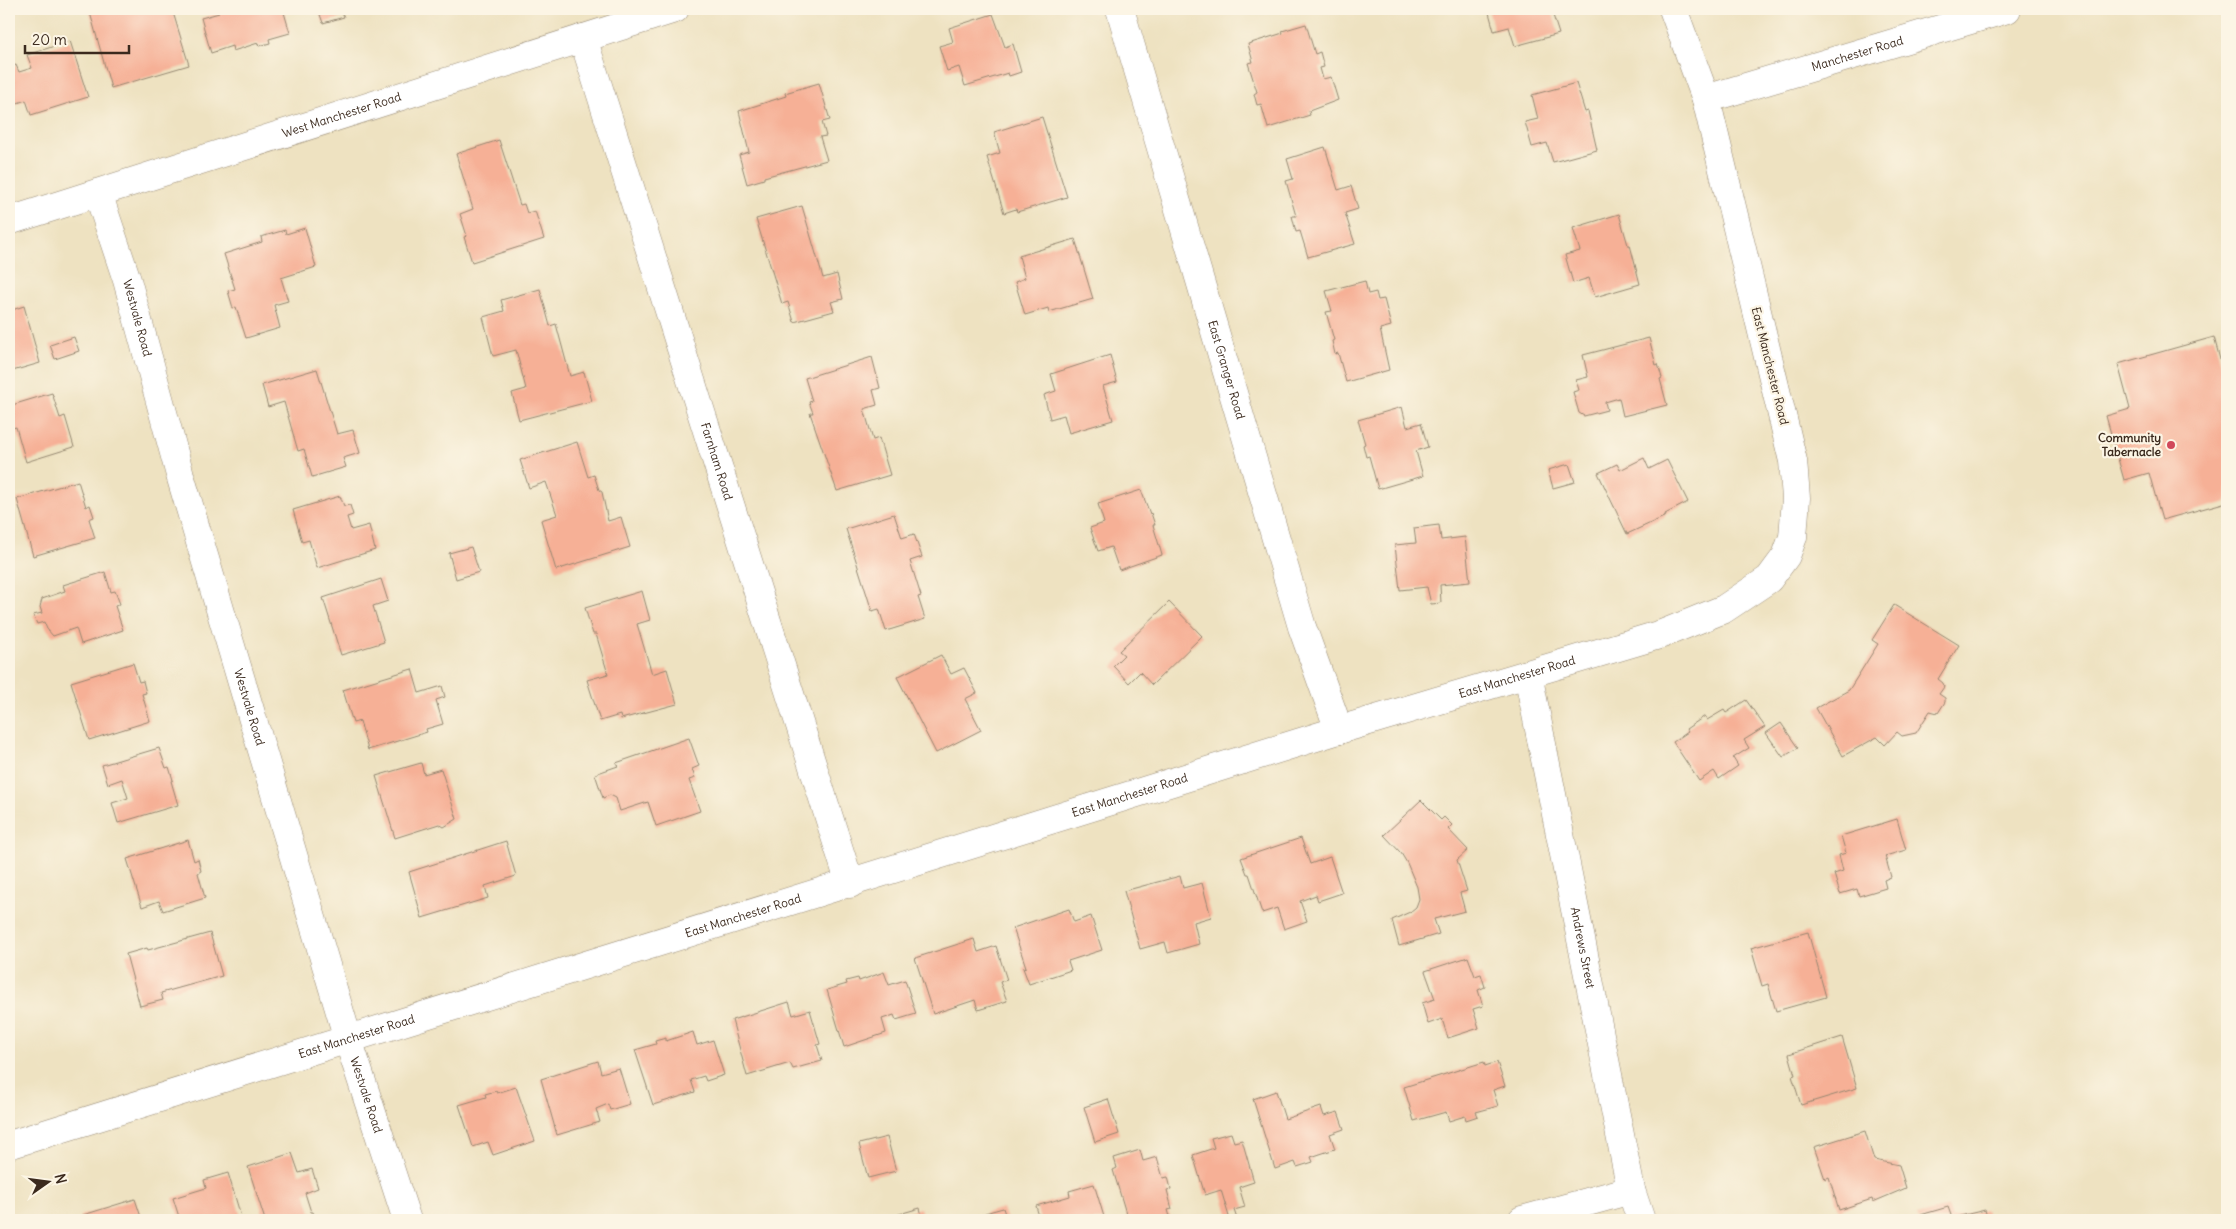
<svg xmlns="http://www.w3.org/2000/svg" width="2236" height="1229" viewBox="0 0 2236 1229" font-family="Delius,sans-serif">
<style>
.building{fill:#f6b096}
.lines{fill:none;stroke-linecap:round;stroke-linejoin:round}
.minor-casing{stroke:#948670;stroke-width:29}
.minor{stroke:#fff;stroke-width:28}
.poi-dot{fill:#d1495b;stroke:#fcf5e5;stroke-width:2}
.labels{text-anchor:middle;stroke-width:4.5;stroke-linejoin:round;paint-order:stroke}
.street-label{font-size:12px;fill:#3b2a1e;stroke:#fcf5e5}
.poi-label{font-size:12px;font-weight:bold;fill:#3b2a1e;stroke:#fcf5e5;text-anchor:end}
</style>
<rect width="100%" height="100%" fill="#fcf5e5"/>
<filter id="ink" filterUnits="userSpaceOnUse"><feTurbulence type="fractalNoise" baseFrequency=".02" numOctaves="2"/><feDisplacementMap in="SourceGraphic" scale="10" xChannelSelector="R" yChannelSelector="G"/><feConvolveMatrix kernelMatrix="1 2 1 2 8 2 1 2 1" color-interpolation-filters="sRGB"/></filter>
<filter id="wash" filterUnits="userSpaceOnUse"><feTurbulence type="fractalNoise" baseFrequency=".0096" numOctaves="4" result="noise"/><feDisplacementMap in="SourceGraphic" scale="20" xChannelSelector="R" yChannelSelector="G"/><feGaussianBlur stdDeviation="1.12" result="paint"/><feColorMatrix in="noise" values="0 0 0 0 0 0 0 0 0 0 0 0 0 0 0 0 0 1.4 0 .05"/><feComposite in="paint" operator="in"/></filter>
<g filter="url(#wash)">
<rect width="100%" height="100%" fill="#eee2c1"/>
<g id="blocks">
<!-- building -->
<g class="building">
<polygon points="89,9 131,9 132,10 172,9 189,65 111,88"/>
<polygon points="218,9 283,9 290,33 269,39 270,43 259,46 258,43 233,51 232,46 211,53 201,18 219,13"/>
<polygon points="318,9 356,9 342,13 344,17 323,23"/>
<polygon points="1488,9 1551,9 1559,34 1515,46 1509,27 1494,31"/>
<polygon points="993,14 1005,47 1013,44 1021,72 1009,76 1008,73 965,86 959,67 947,71 939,46 953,42 949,28"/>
<polygon points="1306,24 1315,54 1320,52 1324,67 1320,68 1323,79 1331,77 1338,100 1309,111 1310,115 1268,128 1261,104 1257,105 1254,94 1257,92 1248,63 1253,62 1248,44 1283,33 1282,31"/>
<polygon points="70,41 88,97 31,115 26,100 9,106 9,67 16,65 19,72 32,68 27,55"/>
<polygon points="819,83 830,120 822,122 826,136 820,137 827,160 764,177 764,179 747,184 739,155 749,152 739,111 786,96 785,93"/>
<polygon points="1576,83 1585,112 1588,111 1597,150 1553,162 1547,143 1532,147 1525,122 1538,119 1532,95"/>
<polygon points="1042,117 1067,197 1017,212 1016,209 1004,213 987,157 1000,153 994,132"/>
<polygon points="499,140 520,205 524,204 527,213 535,211 544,239 472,262 464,237 467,236 460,214 473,209 456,154"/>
<polygon points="1325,147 1338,190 1351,186 1358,209 1345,213 1355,244 1308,257 1300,231 1296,232 1292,216 1296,216 1286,181 1293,179 1287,159"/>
<polygon points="802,206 823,278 837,274 843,299 831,302 834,311 794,322 788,302 782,304 756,219"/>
<polygon points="1619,214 1628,245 1630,245 1640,284 1595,297 1589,278 1573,283 1565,255 1580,251 1573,228"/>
<polygon points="305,228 316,267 281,278 288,301 274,305 280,328 246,338 236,307 233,308 228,291 235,289 224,254 262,242 261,237 285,230 286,234"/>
<polygon points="1075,239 1093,299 1049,312 1048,308 1025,315 1015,282 1025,278 1019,256"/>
<polygon points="1365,281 1368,294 1376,292 1378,300 1384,299 1391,326 1380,329 1389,370 1346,382 1338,353 1335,354 1332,341 1334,340 1326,312 1332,311 1326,291"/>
<polygon points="540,289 550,326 556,324 570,376 584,372 592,401 519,420 512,393 526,389 516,350 493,356 483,317 504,311 501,300"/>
<polygon points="24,306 40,363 9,372 9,311"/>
<polygon points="74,337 79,351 55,359 50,345"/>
<polygon points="2214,337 2227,386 2227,502 2162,520 2149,473 2124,480 2106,416 2130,409 2118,364"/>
<polygon points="1649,338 1656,365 1658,364 1662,378 1660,379 1667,405 1623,416 1619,398 1605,402 1607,410 1584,416 1579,413 1573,392 1579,390 1576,380 1588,377 1583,355"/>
<polygon points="1110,355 1117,382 1103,386 1113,420 1069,433 1064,415 1050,419 1044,395 1056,391 1051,374"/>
<polygon points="872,357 880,388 873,390 877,405 864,409 873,440 879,438 890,475 837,491 810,413 813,413 809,402 812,401 805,378"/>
<polygon points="317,369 337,434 353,430 360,453 343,458 346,467 312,477 304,449 298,451 284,402 268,407 262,385"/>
<polygon points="52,393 60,418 65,416 74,447 26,462 16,427 9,429 9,402 11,401 12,405"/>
<polygon points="1402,407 1407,427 1421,423 1428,447 1416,451 1423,476 1378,489 1369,456 1366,457 1363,445 1365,444 1358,420"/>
<polygon points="577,442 588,477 594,475 599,490 602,492 608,521 621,517 630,547 556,570 541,520 557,515 546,482 529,488 520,460"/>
<polygon points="1644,458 1649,469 1667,460 1688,502 1665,514 1666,516 1627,534 1598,473 1617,464 1620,470"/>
<polygon points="1569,464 1575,482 1553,488 1548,470"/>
<polygon points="78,481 86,507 90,505 94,517 89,519 95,538 33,556 17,499"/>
<polygon points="1141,490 1150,514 1151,513 1155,525 1153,525 1162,555 1119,570 1111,547 1098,551 1090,528 1104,523 1098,504"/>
<polygon points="340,496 344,506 350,505 353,515 347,517 351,530 369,525 375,550 317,568 309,540 302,542 293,510"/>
<polygon points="894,514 902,538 914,534 922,557 910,561 921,596 918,597 925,619 886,631 879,609 872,611 846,529"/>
<polygon points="1439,525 1441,540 1465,537 1470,582 1440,585 1441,603 1431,604 1427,587 1400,590 1395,545 1416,543 1414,528"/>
<polygon points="471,547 479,572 456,579 449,553"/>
<polygon points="105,572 111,592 115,591 120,604 115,606 123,630 81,644 76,628 53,636 47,629 44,622 37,624 33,615 42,613 40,607 42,599 65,591 63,585"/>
<polygon points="381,579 388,601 373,606 384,642 341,655 323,598"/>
<polygon points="642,591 650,620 637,624 652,674 667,669 677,704 621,719 620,715 600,721 587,680 608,674 596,634 593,634 585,608"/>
<polygon points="1169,602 1202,636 1152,685 1140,672 1129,683 1113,666 1124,655 1119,651"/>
<polygon points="1894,605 1959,645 1938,679 1943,683 1944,687 1939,694 1945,698 1945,702 1938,713 1930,711 1916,733 1902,736 1897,732 1885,745 1877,737 1843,756 1816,708 1849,690 1878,644 1872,640"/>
<polygon points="941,655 951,674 964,668 977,693 965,699 981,730 936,753 897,677"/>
<polygon points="133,663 139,682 143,681 146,693 142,694 150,721 89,740 71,682"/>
<polygon points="412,669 419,693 442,686 445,697 436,700 443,724 426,729 427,732 368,750 360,721 353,723 343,690"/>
<polygon points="1746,700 1765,727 1744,740 1749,748 1733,758 1738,766 1719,779 1714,771 1699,781 1673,742 1688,732 1686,729 1705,716 1707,720 1724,710 1726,713"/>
<polygon points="1781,723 1798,748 1783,757 1766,733"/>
<polygon points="689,738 699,766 692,769 695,778 689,780 700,811 656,826 648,802 620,811 616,798 610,795 603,798 595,774 618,766 616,763"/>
<polygon points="159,748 166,768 169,767 173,780 171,781 178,805 118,823 112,803 128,798 122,779 108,784 102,765"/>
<polygon points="421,763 424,774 441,769 457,819 444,827 439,824 395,838 376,776"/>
<polygon points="1421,800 1441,820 1444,817 1452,825 1448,829 1468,850 1457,860 1467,891 1460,893 1465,911 1434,919 1439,934 1399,946 1392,920 1410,912 1416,907 1419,899 1417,887 1407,863 1401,853 1384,835"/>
<polygon points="1897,819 1906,850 1885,856 1891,877 1884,880 1886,888 1859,896 1857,889 1840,894 1834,874 1843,871 1839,855 1846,853 1841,836"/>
<polygon points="1301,838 1310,864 1330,857 1342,893 1318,901 1316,895 1300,901 1307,921 1284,929 1277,908 1262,913 1249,874 1247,874 1241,858"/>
<polygon points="188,840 194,861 198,859 201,871 198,873 205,898 163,911 159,901 142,907 127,859"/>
<polygon points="506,841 516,876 485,886 488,898 422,918 409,872"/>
<polygon points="1180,876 1183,888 1202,883 1211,917 1194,922 1199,944 1168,953 1165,942 1140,949 1124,891"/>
<polygon points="1069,909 1074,922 1091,916 1102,950 1068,961 1071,970 1029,984 1023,968 1026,967 1013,928"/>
<polygon points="1808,932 1826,997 1776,1011 1768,984 1762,986 1751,948"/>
<polygon points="210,933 222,976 161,993 163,1000 140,1006 126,954 147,948 148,950"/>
<polygon points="974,939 978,952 996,946 1007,980 1000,982 1007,1001 978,1010 975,1000 933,1014 915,958"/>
<polygon points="1468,957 1475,976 1481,974 1485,987 1478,990 1483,1006 1473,1009 1479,1028 1448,1038 1442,1019 1428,1024 1422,1003 1435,999 1425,971"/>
<polygon points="884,972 889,985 905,980 916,1014 896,1020 894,1015 882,1019 886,1033 844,1047 827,990 847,984 846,981 858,978 859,981"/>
<polygon points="789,1002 793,1015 810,1010 820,1044 817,1045 822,1061 793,1069 790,1063 747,1076 732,1020"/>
<polygon points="693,1032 697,1045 713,1040 724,1075 706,1081 704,1076 691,1080 695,1092 653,1105 635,1050 656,1044 655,1041 666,1038 666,1041"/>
<polygon points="1842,1037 1857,1088 1801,1105 1792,1076 1795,1075 1789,1054"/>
<polygon points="598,1061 601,1073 619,1068 630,1104 610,1110 608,1104 596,1109 600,1122 557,1135 541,1079"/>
<polygon points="1484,1062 1485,1066 1497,1062 1505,1086 1493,1090 1498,1106 1476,1112 1478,1116 1466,1120 1465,1116 1449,1121 1446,1112 1414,1121 1404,1087"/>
<polygon points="516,1087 535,1141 493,1155 488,1142 473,1147 459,1105 486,1097 485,1094 496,1091 497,1093"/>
<polygon points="1276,1091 1285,1119 1321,1107 1324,1116 1338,1112 1344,1129 1330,1134 1335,1149 1311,1157 1313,1162 1297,1167 1295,1162 1275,1169 1253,1099"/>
<polygon points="1108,1099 1119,1134 1095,1142 1084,1107"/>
<polygon points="1865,1131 1874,1160 1899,1165 1906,1188 1873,1202 1872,1199 1839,1210 1829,1177 1825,1179 1814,1147"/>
<polygon points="1231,1133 1234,1142 1242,1140 1254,1182 1239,1187 1245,1207 1234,1210 1237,1219 1230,1220 1221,1190 1205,1195 1193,1155 1214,1148 1211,1138"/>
<polygon points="887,1137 896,1171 868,1178 859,1144"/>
<polygon points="1140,1150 1143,1161 1157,1157 1163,1178 1168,1177 1171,1189 1167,1190 1172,1209 1168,1210 1171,1220 1128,1220 1113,1170 1117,1168 1114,1158"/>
<polygon points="292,1153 299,1173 312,1169 318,1188 305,1193 311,1212 313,1212 316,1220 265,1220 248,1167"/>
<polygon points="228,1173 242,1220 180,1220 173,1198 206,1188 204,1180"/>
<polygon points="1094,1184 1105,1220 1040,1220 1036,1206 1070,1196 1069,1191"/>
<polygon points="135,1199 142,1220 81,1220 80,1216"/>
<polygon points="1948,1207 1952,1218 1985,1210 1988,1220 1919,1220 1917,1216"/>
<polygon points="920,1208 923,1220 890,1220 889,1217"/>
<polygon points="1003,1208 1007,1220 987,1220 985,1213"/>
</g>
</g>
</g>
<g filter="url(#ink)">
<use href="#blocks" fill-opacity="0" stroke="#948670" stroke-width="1"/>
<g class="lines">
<defs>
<g id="minor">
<path id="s1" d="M 1120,9 L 1302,627 L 1339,730"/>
<path id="s2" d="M 583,38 L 850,884"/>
<path id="s3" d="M 1706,99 L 2007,9"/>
<path id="s4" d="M 98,193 L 127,280 L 180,475 L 348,1039 L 407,1220"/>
<path id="s5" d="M 9,221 L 675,9"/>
<path id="s6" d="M 1528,674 L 1631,1190 L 1641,1220"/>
<path id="s7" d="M 9,1145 L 1339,730 L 1662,634 L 1724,609 L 1769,579 L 1786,556 L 1793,537 L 1796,498 L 1793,461 L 1706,99 L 1673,9"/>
<polyline points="1522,1220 1631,1190"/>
</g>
</defs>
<!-- minor casing -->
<use href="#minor" class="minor-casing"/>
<!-- minor -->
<use href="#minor" class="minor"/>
</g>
</g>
<!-- markers -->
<circle class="poi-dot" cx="2171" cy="445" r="5"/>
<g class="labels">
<!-- street labels -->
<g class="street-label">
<text dy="4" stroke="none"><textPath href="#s3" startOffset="158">Manchester Road</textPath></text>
<text dy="4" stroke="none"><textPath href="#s5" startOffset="349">West Manchester Road</textPath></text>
<text dy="4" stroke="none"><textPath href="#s4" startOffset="131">Westvale Road</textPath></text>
<text transform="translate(1770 366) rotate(76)" y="4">East Manchester Road</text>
<text dy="4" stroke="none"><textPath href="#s1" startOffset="376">East Granger Road</textPath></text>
<text dy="4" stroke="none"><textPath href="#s2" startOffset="444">Farnham Road</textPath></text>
<text dy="4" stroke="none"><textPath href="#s7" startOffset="1579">East Manchester Road</textPath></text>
<text dy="4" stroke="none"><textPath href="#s4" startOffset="536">Westvale Road</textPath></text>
<text dy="4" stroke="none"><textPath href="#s7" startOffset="1174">East Manchester Road</textPath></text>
<text dy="4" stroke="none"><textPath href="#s7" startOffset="769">East Manchester Road</textPath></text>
<text dy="4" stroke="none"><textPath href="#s6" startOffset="279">Andrews Street</textPath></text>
<text dy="4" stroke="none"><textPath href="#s7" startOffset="364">East Manchester Road</textPath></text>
<text dy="4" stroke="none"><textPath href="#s4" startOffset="941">Westvale Road</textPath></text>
</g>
<!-- poi labels -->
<g class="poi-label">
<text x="2161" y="442">Community<tspan x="2161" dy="14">Tabernacle</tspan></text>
</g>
</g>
<!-- margin -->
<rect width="2236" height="1229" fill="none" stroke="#fcf5e5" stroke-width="30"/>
<!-- north arrow -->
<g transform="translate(48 1182) rotate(76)" stroke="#fcf5e5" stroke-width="4" paint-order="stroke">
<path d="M0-4L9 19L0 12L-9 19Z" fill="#3b2a1e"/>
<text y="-8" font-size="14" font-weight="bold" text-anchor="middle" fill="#3b2a1e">N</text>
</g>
<!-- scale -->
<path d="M25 45v8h104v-8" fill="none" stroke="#3b2a1e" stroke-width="2.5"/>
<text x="32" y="45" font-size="15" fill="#3b2a1e" stroke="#fcf5e5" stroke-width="4" paint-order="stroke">20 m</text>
</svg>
